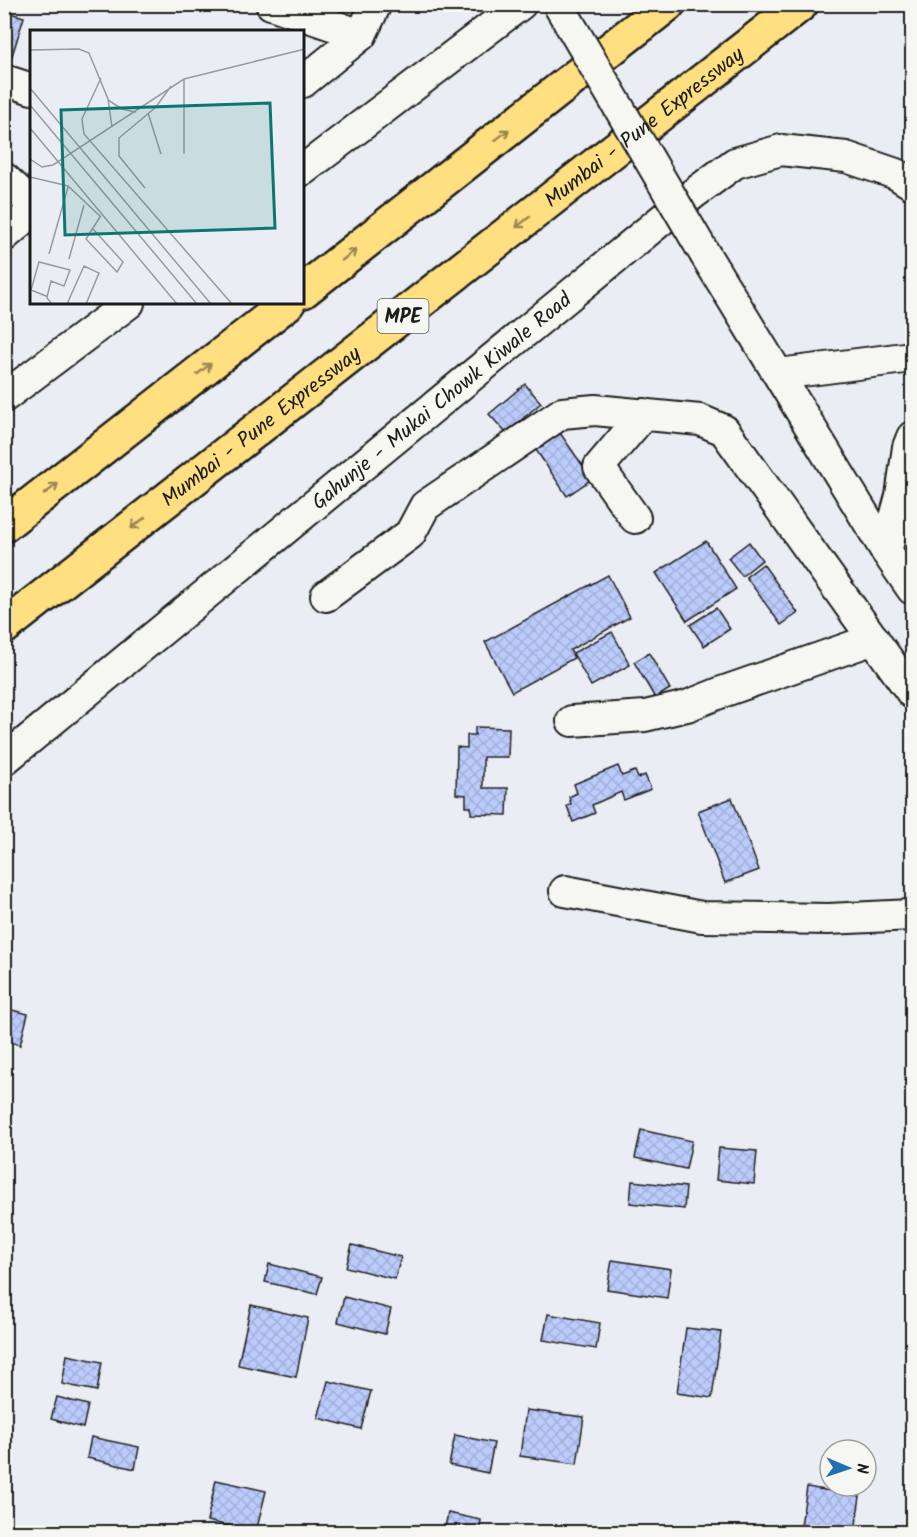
<svg xmlns="http://www.w3.org/2000/svg" width="917" height="1537" viewBox="0 0 917 1537" font-family="Kalam,sans-serif">
<style>
.building{fill:url(#building-cross-hatch);stroke:#1c1c1c;stroke-width:1.5}
.lines{fill:none;stroke-linecap:round;stroke-linejoin:round}
.minor-casing{stroke:#1c1c1c;stroke-width:34}
.highway-casing{stroke:#1c1c1c;stroke-width:38}
.minor{stroke:#f6f6f2;stroke-width:30}
.highway{stroke:#ffdf80;stroke-width:33}
.minor-bridge-casing{stroke:#1c1c1c;stroke-width:34;stroke-linecap:butt}
.minor-bridge{stroke:#f6f6f2;stroke-width:30}
.oneway{stroke:#998753}
.labels{text-anchor:middle;stroke-width:4.5;stroke-linejoin:round;paint-order:stroke}
.shield{fill:#f6f6f2;stroke:#5d5d5c;stroke-width:1.5}
.shield-label{font-size:20px;font-weight:bold;fill:#1c1c1c}
.street-label{font-size:21px;fill:#1c1c1c;stroke:#f6f6f2}
.inset-road{fill:none;stroke:#989a9e;stroke-width:1.5}
.view{fill:#0f766e;fill-opacity:0.15;stroke:#0f766e;stroke-width:3}
.inset-edge{fill:none;stroke:#1c1c1c;stroke-width:3}
</style>
<defs>
<pattern id="building-cross-hatch" width="8" height="8" patternUnits="userSpaceOnUse" patternTransform="scale(1.5)"><rect width="8" height="8" fill="#bbccfc"/><path d="M0 0l8 8M0 8l8-8" fill="none" stroke="#a0afd7"/></pattern>
</defs>
<rect width="100%" height="100%" fill="#eaeef4"/>
<filter id="ink" filterUnits="userSpaceOnUse"><feTurbulence type="fractalNoise" baseFrequency=".0167" numOctaves="2"/><feDisplacementMap in="SourceGraphic" scale="12" xChannelSelector="R" yChannelSelector="G"/><feConvolveMatrix kernelMatrix="1 2 1 2 8 2 1 2 1" color-interpolation-filters="sRGB"/></filter>
<g filter="url(#ink)">
<!-- building -->
<g class="building">
<polygon points="4,11 24,17 7,72 4,72"/>
<polygon points="525,384 541,403 506,433 489,414"/>
<polygon points="560,433 592,479 567,496 536,450"/>
<polygon points="706,541 736,589 687,621 656,573"/>
<polygon points="749,542 762,560 742,576 728,558"/>
<polygon points="763,564 798,613 781,625 746,577"/>
<polygon points="608,575 630,617 570,650 574,658 512,692 485,642"/>
<polygon points="716,608 730,629 704,646 690,625"/>
<polygon points="612,632 630,665 591,686 573,653"/>
<polygon points="649,653 670,689 655,698 634,662"/>
<polygon points="475,727 509,728 508,757 483,757 483,788 508,788 507,815 471,814 471,807 466,807 466,795 456,794 457,747 467,748 467,735 475,735"/>
<polygon points="618,766 622,776 635,771 638,778 645,775 651,789 624,800 621,792 592,805 595,813 573,822 567,806 571,804 569,797 577,793 574,784"/>
<polygon points="732,798 759,870 725,883 698,811"/>
<polygon points="4,1008 28,1014 20,1045 4,1040"/>
<polygon points="641,1130 692,1141 686,1169 635,1158"/>
<polygon points="719,1148 757,1151 754,1184 716,1180"/>
<polygon points="632,1181 686,1187 684,1209 630,1203"/>
<polygon points="352,1245 401,1257 395,1279 346,1267"/>
<polygon points="612,1260 671,1269 667,1298 607,1289"/>
<polygon points="269,1264 322,1277 317,1294 265,1282"/>
<polygon points="344,1297 391,1309 385,1334 338,1322"/>
<polygon points="251,1305 308,1318 296,1377 238,1365"/>
<polygon points="548,1314 600,1323 596,1349 543,1340"/>
<polygon points="686,1328 721,1332 712,1398 677,1393"/>
<polygon points="67,1355 102,1362 97,1391 62,1384"/>
<polygon points="328,1381 371,1391 361,1429 318,1418"/>
<polygon points="57,1397 88,1405 83,1428 51,1419"/>
<polygon points="526,1410 584,1417 577,1464 520,1456"/>
<polygon points="455,1435 494,1443 488,1473 449,1465"/>
<polygon points="91,1437 139,1447 135,1469 87,1458"/>
<polygon points="216,1480 266,1491 256,1532 207,1521"/>
<polygon points="807,1487 860,1496 855,1532 800,1532"/>
<polygon points="448,1513 481,1520 479,1532 444,1532"/>
</g>
<g class="lines">
<defs>
<g id="minor">
<polyline points="271,4 361,35"/>
<polyline points="4,80 32,89"/>
<polyline points="303,82 361,35 376,4"/>
<polyline points="303,170 521,4"/>
<polyline points="4,178 32,204"/>
<polyline points="4,236 32,212"/>
<polyline points="706,256 886,551 912,589"/>
<polyline points="779,374 912,357"/>
<polyline points="4,397 129,303"/>
<polyline points="635,518 599,467 644,414"/>
<polyline points="886,551 901,496 908,447 912,437"/>
<polyline points="326,596 410,534 425,506 562,413 595,410 700,420 724,430 912,693"/>
<polyline points="572,721 645,716 687,706 722,692 874,639"/>
<path id="s1" d="M 4,760 L 693,194 L 735,163 L 781,150 L 846,157 L 896,174 L 912,184"/>
<polyline points="565,891 702,917 828,919 912,915"/>
</g>
<g id="highway">
<polyline points="303,291 668,4"/>
<polyline points="4,525 288,303"/>
<path id="s2" d="M 4,627 L 801,4"/>
</g>
</defs>
<!-- minor casing -->
<use href="#minor" class="minor-casing"/>
<!-- highway casing -->
<use href="#highway" class="highway-casing"/>
<!-- minor -->
<use href="#minor" class="minor"/>
<!-- highway -->
<use href="#highway" class="highway"/>
<defs>
<polyline id="minor-bridge" points="558,4 706,256"/>
</defs>
<!-- minor-bridge casing -->
<use href="#minor-bridge" class="minor-bridge-casing"/>
<!-- minor-bridge -->
<use href="#minor-bridge" class="minor-bridge"/>
</g>
<!-- one-way arrows -->
<defs><path id="oneway-shaft" d="M-6 0H5M1.5-3L5.5 0L1.5 3" fill="none" stroke-width="1.6" stroke-linecap="round" stroke-linejoin="round" transform="scale(1.5)"/></defs>
<g class="oneway">
<use href="#oneway-shaft" transform="translate(502 135) rotate(-38)"/>
<use href="#oneway-shaft" transform="translate(523 222) rotate(142)"/>
<use href="#oneway-shaft" transform="translate(349 255) rotate(-38)"/>
<use href="#oneway-shaft" transform="translate(204 369) rotate(-38)"/>
<use href="#oneway-shaft" transform="translate(51 489) rotate(-38)"/>
<use href="#oneway-shaft" transform="translate(138 523) rotate(142)"/>
</g>
</g>
<g class="labels">
<!-- shield labels -->
<rect class="shield" x="377.5" y="299" width="51" height="34" rx="4.5"/>
<g class="shield-label">
<text x="403" y="323">MPE</text>
</g>
<!-- street labels -->
<g class="street-label">
<text dy="7" stroke="none"><textPath href="#s2" startOffset="812">Mumbai - Pune Expressway</textPath></text>
<text dy="7" stroke="none"><textPath href="#s1" startOffset="566">Gahunje - Mukai Chowk Kiwale Road</textPath></text>
<text dy="7" stroke="none"><textPath href="#s2" startOffset="326">Mumbai - Pune Expressway</textPath></text>
</g>
</g>
<!-- overview -->
<g transform="translate(30 30)">
<rect width="274" height="274" fill="#eaeef4"/>
<path class="inset-road" d="M 0,20 L 49,19 L 59,23 L 78,69 L 82,97M 71,48 L 52,89 L 54,104 L 202,274M 154,49 L 154,124M 0,58 L 181,274M 78,70 L 92,79 L 106,82M 0,75 L 167,274M 118,83 L 131,124M 0,98 L 147,274M 0,129 L 12,137 L 23,135 L 154,49 L 275,19M 0,147 L 38,156 L 71,187M 115,158 L 89,126 L 89,108 L 126,77 L 141,56M 63,199 L 93,232 L 87,242 L 56,209 L 70,187M 19,224 L 38,157M 39,229 L 54,175M 17,267 L 21,251 L 34,256 L 40,240 L 9,232 L 1,260 L 16,266 L 17,267 L 17,268 L 22,274M 37,274 L 54,236 L 69,243 L 56,274"/>
<path class="view" d="M 240,73 L 245,198 L 35,205 L 31,80 Z"/>
<rect width="274" height="274" class="inset-edge"/>
</g>
<!-- margin -->
<rect width="917" height="1537" fill="none" stroke="#f6f6f2" stroke-width="24"/>
<rect x="12" y="12" width="893" height="1513" fill="none" stroke="#1c1c1c" stroke-width="2" filter="url(#ink)"/>
<!-- north arrow -->
<g transform="translate(848 1468) rotate(92)"><circle r="28" fill="#f6f6f2" stroke="#9f9f9c" stroke-width="1.5"/>
<path d="M0-4.5L10 22L0 15L-10 22Z" fill="#1f6fb2"/>
<text y="-9" font-size="16" font-weight="bold" text-anchor="middle" fill="#1c1c1c">N</text>
</g>
</svg>
